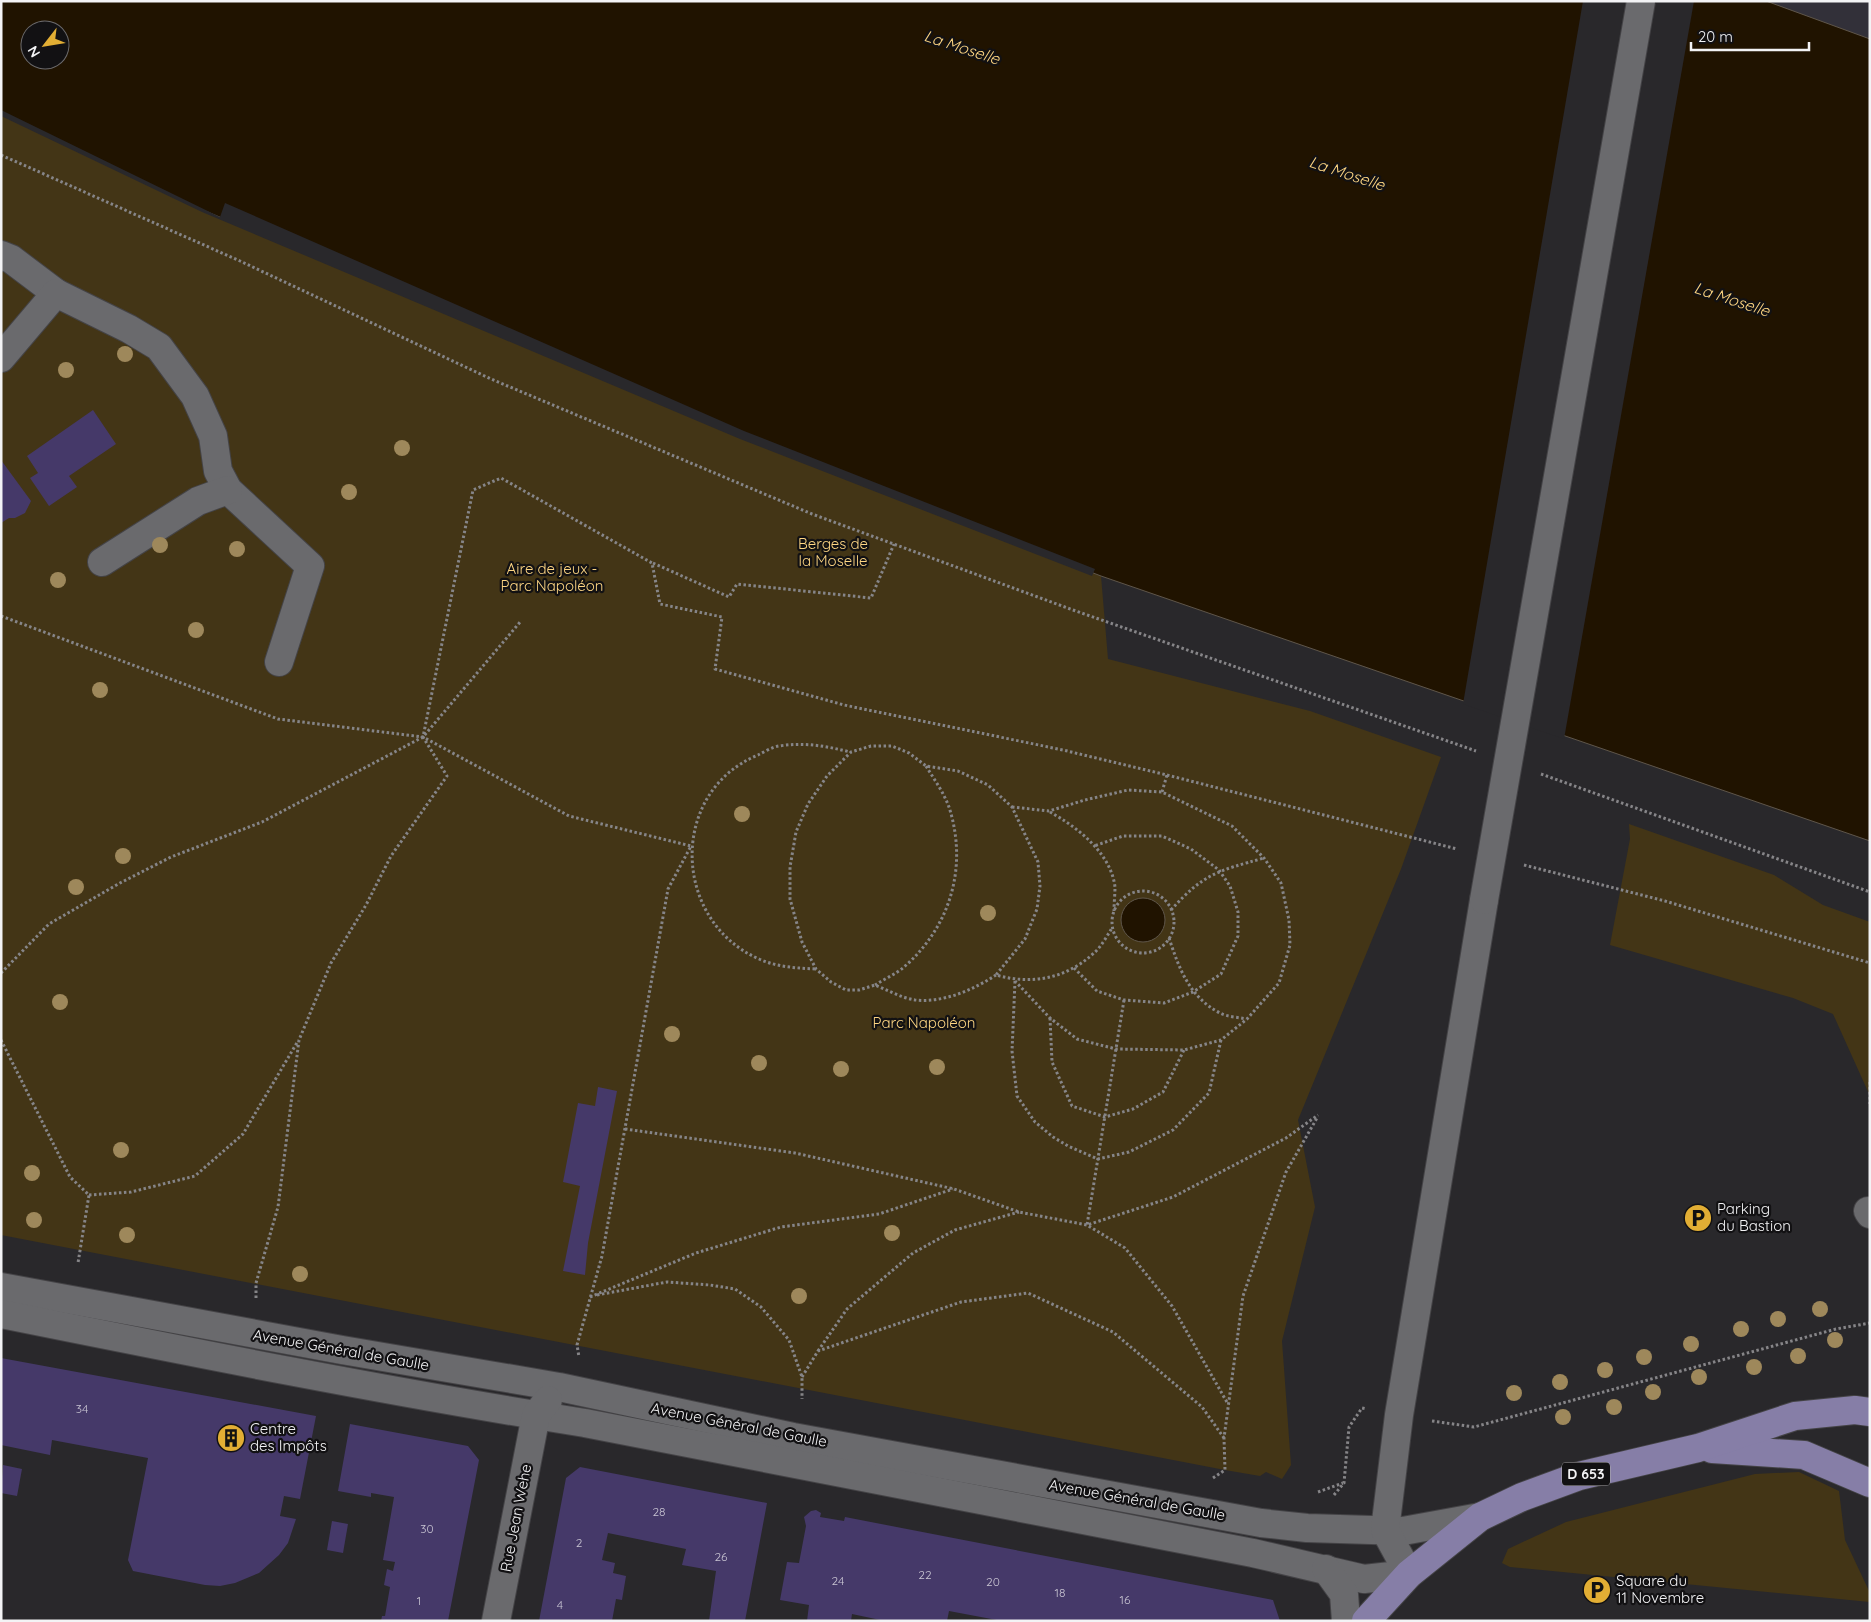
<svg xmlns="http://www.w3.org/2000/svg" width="1871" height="1622" viewBox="0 0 1871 1622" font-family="Quicksand,sans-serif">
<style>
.built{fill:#323039}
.green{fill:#433516}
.water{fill:#201300;stroke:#5f564a;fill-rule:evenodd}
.pier{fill:#29282b}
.building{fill:#453969}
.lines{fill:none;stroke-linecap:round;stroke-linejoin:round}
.minor-casing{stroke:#444346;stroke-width:30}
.major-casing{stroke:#444346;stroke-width:30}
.path{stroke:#868588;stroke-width:3;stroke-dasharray:2.5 2.5;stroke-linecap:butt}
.minor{stroke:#6a6a6d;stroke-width:28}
.major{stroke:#867ea7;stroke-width:28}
.minor-bridge-casing{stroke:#444346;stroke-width:30;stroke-linecap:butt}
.minor-bridge{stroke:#6a6a6d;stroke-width:28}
.tree{fill:#9e885b}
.labels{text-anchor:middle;stroke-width:4.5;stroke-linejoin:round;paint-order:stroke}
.number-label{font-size:12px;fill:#c8c4d2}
.shield{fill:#121113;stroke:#b0afb1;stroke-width:1}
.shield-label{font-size:14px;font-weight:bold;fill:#f3f3f5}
.park-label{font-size:15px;fill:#fed683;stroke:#121113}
.poi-label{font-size:15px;fill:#f3f3f5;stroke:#121113;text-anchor:start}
.street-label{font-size:15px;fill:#f3f3f5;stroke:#121113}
.water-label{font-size:16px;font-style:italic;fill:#fcd481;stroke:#121113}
</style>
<rect width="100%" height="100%" fill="#29282b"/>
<!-- built -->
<polygon class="built" points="1766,1 1870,1 1870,39"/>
<!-- green -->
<g class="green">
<polygon points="1,114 741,437 1101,576 1108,659 1310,711 1441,757 1401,869 1298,1120 1315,1207 1282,1341 1291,1465 1282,1479 1266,1472 1260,1476 1225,1470 1,1235"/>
<polygon points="1629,824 1774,875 1823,905 1870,922 1870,1096 1833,1014 1793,998 1610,945 1630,839"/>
<polygon points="1799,1472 1839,1491 1845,1540 1870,1593 1870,1602 1510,1567 1502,1563 1508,1549 1566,1522 1755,1474"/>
</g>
<!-- water -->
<g class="water">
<path d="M 1,1 L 1766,1 L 1870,39 L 1870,841 L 1101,576 L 741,437 L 203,210 L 1,114 ZM 30,30 L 60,30 L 60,60 L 30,60 Z"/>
<circle cx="1143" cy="920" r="22"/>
</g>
<!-- pier -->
<g class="pier">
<polygon points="1583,1 1694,1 1564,739 1463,704"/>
<polygon points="1,110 220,217 225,203 744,431 1095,569 1092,576 740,439 202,212 1,116"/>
</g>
<!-- building -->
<g class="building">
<polygon points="93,410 116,444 69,476 77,487 49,506 30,478 38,473 27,456"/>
<polygon points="1,460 31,501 25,513 15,518 9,518 1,523"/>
<polygon points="598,1087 617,1091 588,1243 585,1275 563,1271 580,1186 563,1182 578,1103 595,1106"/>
<polygon points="1,1358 316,1416 300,1499 284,1496 280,1516 296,1519 288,1543 279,1555 259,1573 235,1583 220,1586 205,1585 133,1571 128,1560 148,1458 52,1440 50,1455 1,1445"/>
<polygon points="350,1424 468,1446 479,1460 448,1621 381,1621 382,1616 385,1616 390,1587 384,1585 387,1569 393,1571 395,1562 383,1560 394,1497 371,1493 371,1497 338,1491"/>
<polygon points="3,1465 22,1469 17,1496 1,1493"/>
<polygon points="580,1467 767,1503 745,1621 709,1621 716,1571 682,1565 686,1549 608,1533 602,1560 615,1563 613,1573 626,1576 622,1600 616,1599 612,1621 539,1621 566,1478"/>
<polygon points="816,1510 821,1513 820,1517 844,1521 845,1517 1273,1600 1280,1621 1002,1621 949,1611 947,1621 885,1621 852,1614 851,1621 807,1621 809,1605 780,1600 787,1562 799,1563 806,1526 804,1517 811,1511"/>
<polygon points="332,1521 348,1524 343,1553 327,1550"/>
</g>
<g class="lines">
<defs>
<g id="minor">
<polyline points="1,255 11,259 56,293"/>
<polyline points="1,358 56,293 129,329 159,347 195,396 213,436 218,471 228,490 310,566 279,662"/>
<polyline points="102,562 198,501 228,490"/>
<polyline points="1868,1211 1870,1214"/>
<polyline points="1,1287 342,1350 559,1387 793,1437 1261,1523 1307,1528 1403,1531 1480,1517"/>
<path d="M 1,1314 C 195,1353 389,1392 585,1423 L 1253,1553 L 1364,1579 L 1409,1574 L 1385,1530 L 1399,1415 L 1484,900"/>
<polyline points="1326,1569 1344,1594 1346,1621"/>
<polyline points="496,1621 536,1415 548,1400"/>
</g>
<g id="major">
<polyline points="1712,1449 1804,1455 1870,1483"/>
<polyline points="1366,1621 1409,1574 1480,1517 1522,1497 1579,1476 1698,1448 1795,1416 1855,1410 1870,1412"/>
</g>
</defs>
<!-- minor casing -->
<use href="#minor" class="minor-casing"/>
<!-- major casing -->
<use href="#major" class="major-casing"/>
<!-- path -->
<g class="path">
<polyline points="1,155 240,261 491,379 812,514 1073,610 1476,751"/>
<polyline points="653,563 729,597 737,584 871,598 894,544"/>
<polyline points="1,616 278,719 423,737 569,816 691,846 668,889 602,1256 577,1345 579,1357"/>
<polyline points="1541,774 1870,892"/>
<polyline points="1167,775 1457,849"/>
<polyline points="1012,807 1049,811 1085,800 1128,790 1162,792 1232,826 1264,858 1281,883 1289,920 1290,945 1279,983 1247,1019 1221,1040 1184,1050 1116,1049 1077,1039 1050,1018 1015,981"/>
<path d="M 1050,812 C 1077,827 1111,853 1115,887 C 1115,894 1114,903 1114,911"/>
<polyline points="1524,865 1665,901 1870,963"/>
<circle cx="1143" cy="922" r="31"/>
<path d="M 1171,910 C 1204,873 1218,871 1264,858"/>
<path d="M 1169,938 C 1179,968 1189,997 1220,1013 C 1227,1017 1238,1017 1246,1019"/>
<polyline points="1074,968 1097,991 1124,1000 1164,1003 1193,992 1221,974 1238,936 1238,912 1230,886 1219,870 1191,849 1162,836 1123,836 1094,846"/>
<path d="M 815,969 C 796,968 777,967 759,959 C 672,921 668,792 758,755 C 764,752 772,747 779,746 C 804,742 826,746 850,752"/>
<polyline points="1,973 49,924 120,883 171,857 262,822 423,737 521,621"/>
<path d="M 996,975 C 973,990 943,1003 915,1000 C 902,998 887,990 875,985 L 859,990 L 846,990 L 831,982 L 816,969 L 802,942 L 790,899 L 790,867 L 796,832 L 808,804 L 827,776 L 851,752 L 871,746 L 892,746 L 909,753 L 926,766 L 958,771 L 988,785 L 1012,807 L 1038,862 L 1040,886 L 1037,909 L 1025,939 L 996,975 C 1031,985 1066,979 1094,953 C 1101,947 1107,936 1112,928"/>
<polyline points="1015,981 1012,1051 1017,1096 1035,1122 1053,1137 1068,1146 1098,1159 1129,1152 1173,1130 1209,1093 1221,1040"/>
<path d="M 875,985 C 884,979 896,974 904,967 C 951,926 968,866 949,807 C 944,793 934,779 926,766"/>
<polyline points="1124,1000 1087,1225 1173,1197 1286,1138 1318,1115"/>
<polyline points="1050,1018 1052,1062 1072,1106 1105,1117 1133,1109 1163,1092 1184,1050"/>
<polyline points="1,1040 70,1177 89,1195 78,1263"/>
<polyline points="1870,1082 1870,1104"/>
<polyline points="625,1129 795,1153 954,1189 1019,1212 1087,1225 1125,1248 1172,1306 1228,1404"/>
<polyline points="89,1195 131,1192 195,1176 243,1134 298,1041"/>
<polyline points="597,1295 667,1282 710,1285 735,1289 761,1307 789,1340 802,1377 802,1399"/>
<polyline points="590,1297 696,1253 781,1227 879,1214 953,1189"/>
<polyline points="256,1298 256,1283 278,1207 299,1040 331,963 366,905 391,856 447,776 423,737 473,490 501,478 652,563 660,604 722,617 715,669 844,705 1063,750 1167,775 1162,792"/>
<polyline points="818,1351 847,1309 913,1253 955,1230 1019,1212"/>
<polyline points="802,1377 818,1351 961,1302 1028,1293 1113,1332 1202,1407 1224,1438"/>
<polyline points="1432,1421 1474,1427 1836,1329 1870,1323"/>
<polyline points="1213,1478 1225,1470 1224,1438 1243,1296 1286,1172 1317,1118"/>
<polyline points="1318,1492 1343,1483"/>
<polyline points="1334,1495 1344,1483 1349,1427 1362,1408 1367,1409"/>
</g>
<!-- minor -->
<use href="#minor" class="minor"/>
<!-- major -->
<use href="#major" class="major"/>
<defs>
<polyline id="minor-bridge" points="1484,900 1641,1"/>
</defs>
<!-- minor-bridge casing -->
<use href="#minor-bridge" class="minor-bridge-casing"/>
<!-- minor-bridge -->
<use href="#minor-bridge" class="minor-bridge"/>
</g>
<!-- trees -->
<g class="tree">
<circle cx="125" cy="354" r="8"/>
<circle cx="66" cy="370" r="8"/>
<circle cx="402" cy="448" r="8"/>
<circle cx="349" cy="492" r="8"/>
<circle cx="160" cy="545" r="8"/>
<circle cx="237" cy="549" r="8"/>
<circle cx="58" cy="580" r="8"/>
<circle cx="196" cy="630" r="8"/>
<circle cx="100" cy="690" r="8"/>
<circle cx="742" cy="814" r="8"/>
<circle cx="123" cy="856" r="8"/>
<circle cx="76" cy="887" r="8"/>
<circle cx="988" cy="913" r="8"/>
<circle cx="60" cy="1002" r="8"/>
<circle cx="672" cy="1034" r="8"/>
<circle cx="759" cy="1063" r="8"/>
<circle cx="937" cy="1067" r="8"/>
<circle cx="841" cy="1069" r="8"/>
<circle cx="121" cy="1150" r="8"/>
<circle cx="32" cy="1173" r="8"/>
<circle cx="34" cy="1220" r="8"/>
<circle cx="892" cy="1233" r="8"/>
<circle cx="127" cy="1235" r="8"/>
<circle cx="300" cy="1274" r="8"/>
<circle cx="799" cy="1296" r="8"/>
<circle cx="1820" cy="1309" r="8"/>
<circle cx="1778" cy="1319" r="8"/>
<circle cx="1741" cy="1329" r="8"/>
<circle cx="1835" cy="1340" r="8"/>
<circle cx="1691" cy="1344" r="8"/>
<circle cx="1798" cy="1356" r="8"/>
<circle cx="1644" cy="1357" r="8"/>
<circle cx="1754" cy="1367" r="8"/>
<circle cx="1605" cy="1370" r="8"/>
<circle cx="1699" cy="1377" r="8"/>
<circle cx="1560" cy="1382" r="8"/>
<circle cx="1653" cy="1392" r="8"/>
<circle cx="1514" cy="1393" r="8"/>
<circle cx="1614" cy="1407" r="8"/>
<circle cx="1563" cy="1417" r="8"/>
</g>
<!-- icons -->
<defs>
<symbol id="parking-disc" viewBox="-11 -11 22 22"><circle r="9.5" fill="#e2ae34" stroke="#121113"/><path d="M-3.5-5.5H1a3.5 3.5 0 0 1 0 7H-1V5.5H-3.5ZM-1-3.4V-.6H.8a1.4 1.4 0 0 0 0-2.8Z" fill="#111"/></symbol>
<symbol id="building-disc" viewBox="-11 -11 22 22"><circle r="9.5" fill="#e2ae34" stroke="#121113"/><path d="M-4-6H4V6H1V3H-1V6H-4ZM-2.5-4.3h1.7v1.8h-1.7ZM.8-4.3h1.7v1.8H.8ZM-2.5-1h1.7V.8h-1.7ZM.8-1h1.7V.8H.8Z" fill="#111"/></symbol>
</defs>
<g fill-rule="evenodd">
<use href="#parking-disc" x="1682" y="1202" width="32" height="32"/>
<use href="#building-disc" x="215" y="1422" width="32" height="32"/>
<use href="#parking-disc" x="1581" y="1574" width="32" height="32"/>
</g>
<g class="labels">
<!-- number labels -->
<g class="number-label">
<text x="82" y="1413">34</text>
<text x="659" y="1516">28</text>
<text x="427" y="1533">30</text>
<text x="579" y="1547">2</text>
<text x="721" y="1561">26</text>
<text x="925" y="1579">22</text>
<text x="838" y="1585">24</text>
<text x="993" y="1586">20</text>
<text x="1060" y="1597">18</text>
<text x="1125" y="1604">16</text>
<text x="419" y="1605">1</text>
<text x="560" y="1609">4</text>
</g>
<!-- shield labels -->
<rect class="shield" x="1562" y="1462.5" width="48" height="23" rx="4"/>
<g class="shield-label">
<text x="1586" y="1479">D 653</text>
</g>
<!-- park labels -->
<g class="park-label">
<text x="833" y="549">Berges de<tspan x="833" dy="17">la Moselle</tspan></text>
<text x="552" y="574">Aire de jeux -<tspan x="552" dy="17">Parc Napoléon</tspan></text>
<text x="924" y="1028">Parc Napoléon</text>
</g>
<!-- poi labels -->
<g class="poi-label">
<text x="1717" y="1214">Parking<tspan x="1717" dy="17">du Bastion</tspan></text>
<text x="250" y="1434">Centre<tspan x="250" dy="17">des Impôts</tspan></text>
<text x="1616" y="1586">Square du<tspan x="1616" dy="17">11 Novembre</tspan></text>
</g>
<!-- street labels -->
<g class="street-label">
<text transform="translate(341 1350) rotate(10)" y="5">Avenue Général de Gaulle</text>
<text transform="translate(739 1425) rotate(11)" y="5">Avenue Général de Gaulle</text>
<text transform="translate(1137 1500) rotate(10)" y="5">Avenue Général de Gaulle</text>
<text transform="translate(516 1518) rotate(-79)" y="5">Rue Jean Wehe</text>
</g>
<!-- water labels -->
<g class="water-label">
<text transform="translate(962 47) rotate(18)" y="6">La Moselle</text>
<text transform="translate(1347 173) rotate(18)" y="6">La Moselle</text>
<text transform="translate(1732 299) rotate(18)" y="6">La Moselle</text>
</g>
</g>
<!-- border -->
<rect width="1871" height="1622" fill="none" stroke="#f3f3f5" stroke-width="5"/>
<!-- north arrow -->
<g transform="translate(45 45) rotate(239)"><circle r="24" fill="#121113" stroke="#6c6b6d"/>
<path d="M0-4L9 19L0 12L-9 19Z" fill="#e2ae34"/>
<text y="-8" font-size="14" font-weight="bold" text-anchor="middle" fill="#f3f3f5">N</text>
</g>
<!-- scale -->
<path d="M1691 42v8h118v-8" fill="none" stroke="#f3f3f5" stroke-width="2.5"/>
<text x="1698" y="42" font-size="15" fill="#f3f3f5" stroke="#121113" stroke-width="4" paint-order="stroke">20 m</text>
</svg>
